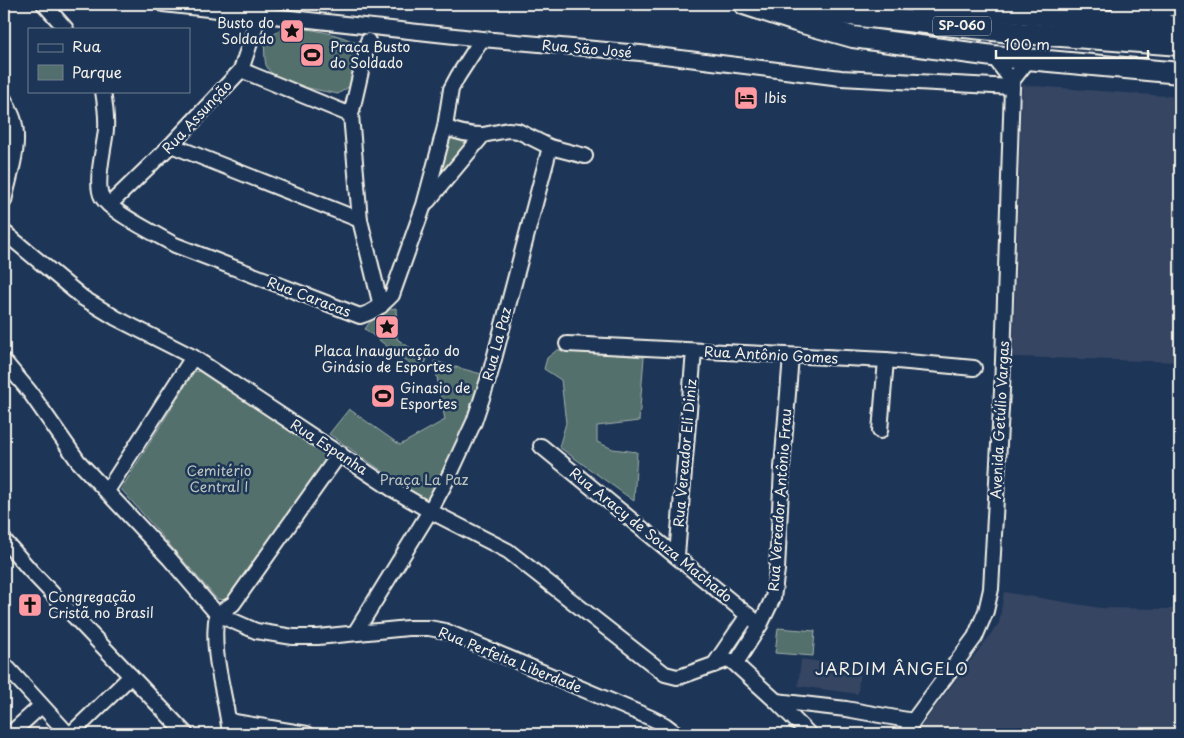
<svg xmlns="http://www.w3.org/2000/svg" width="1184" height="738" viewBox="0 0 1184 738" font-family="'Playpen Sans',sans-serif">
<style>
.built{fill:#344462}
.green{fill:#536f6d;stroke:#a4b0aa}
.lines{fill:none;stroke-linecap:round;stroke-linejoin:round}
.minor-casing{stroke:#f4f1e8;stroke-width:18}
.highway-casing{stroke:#f4f1e8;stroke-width:24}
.minor{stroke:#1d3557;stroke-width:14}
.highway{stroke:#1d3557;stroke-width:20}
.labels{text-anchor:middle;stroke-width:5;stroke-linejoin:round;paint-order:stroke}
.shield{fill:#1d3557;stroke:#b4b9bc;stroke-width:1}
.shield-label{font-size:12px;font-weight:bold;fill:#f4f1e8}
.poi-label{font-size:14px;fill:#f4f1e8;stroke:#1d3557;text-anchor:start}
.street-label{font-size:14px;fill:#f4f1e8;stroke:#1d3557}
.park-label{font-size:14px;fill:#bcc4bd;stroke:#1d3557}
.quarter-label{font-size:16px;letter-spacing:1px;fill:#f4f1e8;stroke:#1d3557}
</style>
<rect width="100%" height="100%" fill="#1d3557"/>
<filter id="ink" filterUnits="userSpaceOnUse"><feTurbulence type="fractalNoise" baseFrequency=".02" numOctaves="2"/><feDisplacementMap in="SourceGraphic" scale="10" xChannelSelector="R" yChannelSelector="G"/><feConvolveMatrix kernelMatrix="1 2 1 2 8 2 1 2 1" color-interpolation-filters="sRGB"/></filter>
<g filter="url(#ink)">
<!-- built -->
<g class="built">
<polygon points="1022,85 1180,97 1180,362 1013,357"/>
<polygon points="1004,592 1101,608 1170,609 1180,607 1180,734 915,734 999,623"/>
<polygon points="801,659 860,667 858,694 798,686"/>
<polygon points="36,721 48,734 21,734"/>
</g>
<!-- green -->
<g class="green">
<path d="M 286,26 C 312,30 337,32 360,45 L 353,84 L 338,94 C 320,90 272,84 266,65 C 264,58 265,48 264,41 Z"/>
<polygon points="446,133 473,140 432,191"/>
<path d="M 396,308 L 397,339 L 427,359 L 421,373 L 365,329 C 372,318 383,310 396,308 Z"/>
<polygon points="557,350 644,357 639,421 597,426 597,442 613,449 637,452 634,501 559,447 566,423 561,380 544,369 547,358"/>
<polygon points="434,361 485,375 433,509 409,495 388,475 329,434 349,409 400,445 445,420"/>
<polygon points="205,370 331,455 232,598 224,600 217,599 121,489 194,372"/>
<polygon points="778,628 815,631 813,656 775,653"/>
</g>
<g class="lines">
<defs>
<g id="minor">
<polyline points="44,4 66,29"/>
<polyline points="163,4 482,39 640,53 841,78 1012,87"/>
<polyline points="368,41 351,115 360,220 381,306"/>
<polyline points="241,70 351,115"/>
<polyline points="1012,81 1029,59"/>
<path d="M 103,91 C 105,104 107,117 106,129 C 105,145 94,184 102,197 C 112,213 158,235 175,245 L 360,316 C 374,312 382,305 392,295 L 424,205 L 445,127 L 451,89 L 458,76 L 482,39"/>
<path d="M 4,99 C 7,106 12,113 14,121 C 21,146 9,176 4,201"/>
<path d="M 445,127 C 458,133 468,135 483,135"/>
<polyline points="171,145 360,220"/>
<polyline points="428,201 483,135 508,130 518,131 550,147 585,156"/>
<polyline points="109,205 171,145 241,70 260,13"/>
<polyline points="4,232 83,298 116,318 193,357 392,489 430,511 508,551 665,674 677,677 682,676 727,660 732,661 776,701 809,734"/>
<polyline points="567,344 886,360 974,368"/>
<polyline points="4,361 29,391 78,461 169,558 217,614 256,631 293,637 318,637 408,628 429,628 445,631 651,718 665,725 677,734"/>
<polyline points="880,431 886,360"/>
<polyline points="541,446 760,625"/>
<polyline points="107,491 193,357"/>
<polyline points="4,540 30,570 186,734"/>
<polyline points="677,555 694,351"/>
<polyline points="217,614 233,604 340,453"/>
<path d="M 217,614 C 210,654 226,694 230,734"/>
<polyline points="355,633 430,511 450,474 474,422 490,374 550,147"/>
<polyline points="736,663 760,625 773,598 777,570 782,468 791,356"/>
<polyline points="4,664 68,734"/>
<polyline points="714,665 748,615"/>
<polyline points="776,701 846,709 913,721"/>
<polyline points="229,721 307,734"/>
<polyline points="10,734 41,706"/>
<polyline points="71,734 131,676"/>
<polyline points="906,734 913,721 975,637 986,611 991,589 1002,390 1012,87 1012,81 993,56"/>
</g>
<g id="highway">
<polyline points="744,4 796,21 853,37 993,56 1180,73"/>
<polyline points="917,4 1180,27"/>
<polyline points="783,8 1021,33 1180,45"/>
<polyline points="1122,12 1150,11 1174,4"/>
</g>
</defs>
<!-- minor casing -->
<use href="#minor" class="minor-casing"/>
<!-- highway casing -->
<use href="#highway" class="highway-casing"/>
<!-- minor -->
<use href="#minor" class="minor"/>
<!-- highway -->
<use href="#highway" class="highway"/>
</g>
</g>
<!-- icons -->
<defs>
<symbol id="sight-square" viewBox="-11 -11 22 22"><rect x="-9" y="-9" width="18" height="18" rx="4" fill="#ff9aa2" stroke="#1d3557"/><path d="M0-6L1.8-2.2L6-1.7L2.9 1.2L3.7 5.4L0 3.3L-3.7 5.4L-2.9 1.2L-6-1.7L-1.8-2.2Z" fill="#111"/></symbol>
<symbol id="stadium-square" viewBox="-11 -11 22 22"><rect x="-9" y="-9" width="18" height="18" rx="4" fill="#ff9aa2" stroke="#1d3557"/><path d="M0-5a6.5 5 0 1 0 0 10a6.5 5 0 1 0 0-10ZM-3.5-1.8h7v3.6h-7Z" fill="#111"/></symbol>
<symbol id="hotel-square" viewBox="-11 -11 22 22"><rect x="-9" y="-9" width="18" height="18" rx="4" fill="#ff9aa2" stroke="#1d3557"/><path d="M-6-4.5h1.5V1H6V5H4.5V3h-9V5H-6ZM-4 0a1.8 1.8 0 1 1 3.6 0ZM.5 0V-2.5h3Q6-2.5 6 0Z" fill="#111"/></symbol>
<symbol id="church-square" viewBox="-11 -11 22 22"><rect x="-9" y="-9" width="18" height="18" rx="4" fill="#ff9aa2" stroke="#1d3557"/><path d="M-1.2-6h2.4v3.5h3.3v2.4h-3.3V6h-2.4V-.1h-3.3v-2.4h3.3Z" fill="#111"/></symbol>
</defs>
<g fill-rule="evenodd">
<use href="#sight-square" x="278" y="17" width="28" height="28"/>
<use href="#stadium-square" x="298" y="41" width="28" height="28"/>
<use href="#hotel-square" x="732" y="84" width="28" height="28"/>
<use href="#sight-square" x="373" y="313" width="28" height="28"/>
<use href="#stadium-square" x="369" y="382" width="28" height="28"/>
<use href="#church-square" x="16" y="591" width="28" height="28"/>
</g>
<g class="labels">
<!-- shield labels -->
<rect class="shield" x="933" y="16.5" width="58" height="19" rx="4"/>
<g class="shield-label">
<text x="962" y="30">SP-060</text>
</g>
<!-- poi labels -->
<g class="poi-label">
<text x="274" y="28" text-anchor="end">Busto do<tspan x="274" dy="16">Soldado</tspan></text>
<text x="330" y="52">Praça Busto<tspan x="330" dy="16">do Soldado</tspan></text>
<text x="764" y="103">Ibis</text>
<text x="387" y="356" text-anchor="middle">Placa Inauguração do<tspan x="387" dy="16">Ginásio de Esportes</tspan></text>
<text x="400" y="393">Ginasio de<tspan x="400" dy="16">Esportes</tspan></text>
<text x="48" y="602">Congregação<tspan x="48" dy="16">Cristã no Brasil</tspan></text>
</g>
<!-- street labels -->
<g class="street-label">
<text transform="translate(587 49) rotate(5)" y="5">Rua São José</text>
<text transform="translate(197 117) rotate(-47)" y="5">Rua Assunção</text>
<text transform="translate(309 297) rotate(21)" y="5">Rua Caracas</text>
<text transform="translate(497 344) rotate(-75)" y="5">Rua La Paz</text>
<text transform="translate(771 355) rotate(3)" y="5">Rua Antônio Gomes</text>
<text transform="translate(1000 420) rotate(-87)" y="5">Avenida Getúlio Vargas</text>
<text transform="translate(329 447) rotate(33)" y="5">Rua Espanha</text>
<text transform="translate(685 453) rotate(-85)" y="5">Rua Vereador Eli Diniz</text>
<text transform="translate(780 500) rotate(-86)" y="5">Rua Vereador Antônio Frau</text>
<text transform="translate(651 535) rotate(39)" y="5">Rua Aracy de Souza Machado</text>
<text transform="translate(510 660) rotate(22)" y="5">Rua Perfeita Liberdade</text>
</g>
<!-- park labels -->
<g class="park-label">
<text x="219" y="476">Cemitério<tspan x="219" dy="16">Central I</tspan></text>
<text x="424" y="485">Praça La Paz</text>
</g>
<!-- quarter labels -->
<g class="quarter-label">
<text x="892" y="675">JARDIM ÂNGELO</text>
</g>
</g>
<!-- margin -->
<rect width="1184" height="738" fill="none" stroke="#1d3557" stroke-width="20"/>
<rect x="10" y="10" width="1164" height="718" fill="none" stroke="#f4f1e8" stroke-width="2" filter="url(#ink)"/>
<!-- legend -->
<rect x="28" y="28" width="162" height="65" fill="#1d3557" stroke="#738091"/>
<rect x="38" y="44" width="25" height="8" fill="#1d3557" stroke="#738091"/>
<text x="72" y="52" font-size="15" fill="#f4f1e8">Rua</text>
<rect x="38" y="65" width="25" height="15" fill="#536f6d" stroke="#738091"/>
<text x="72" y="78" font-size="15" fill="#f4f1e8">Parque</text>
<!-- scale -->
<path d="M996 50v8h152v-8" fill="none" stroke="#f4f1e8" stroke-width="2.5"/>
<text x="1004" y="50" font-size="15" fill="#f4f1e8" stroke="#1d3557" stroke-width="4" paint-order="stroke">100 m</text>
</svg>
